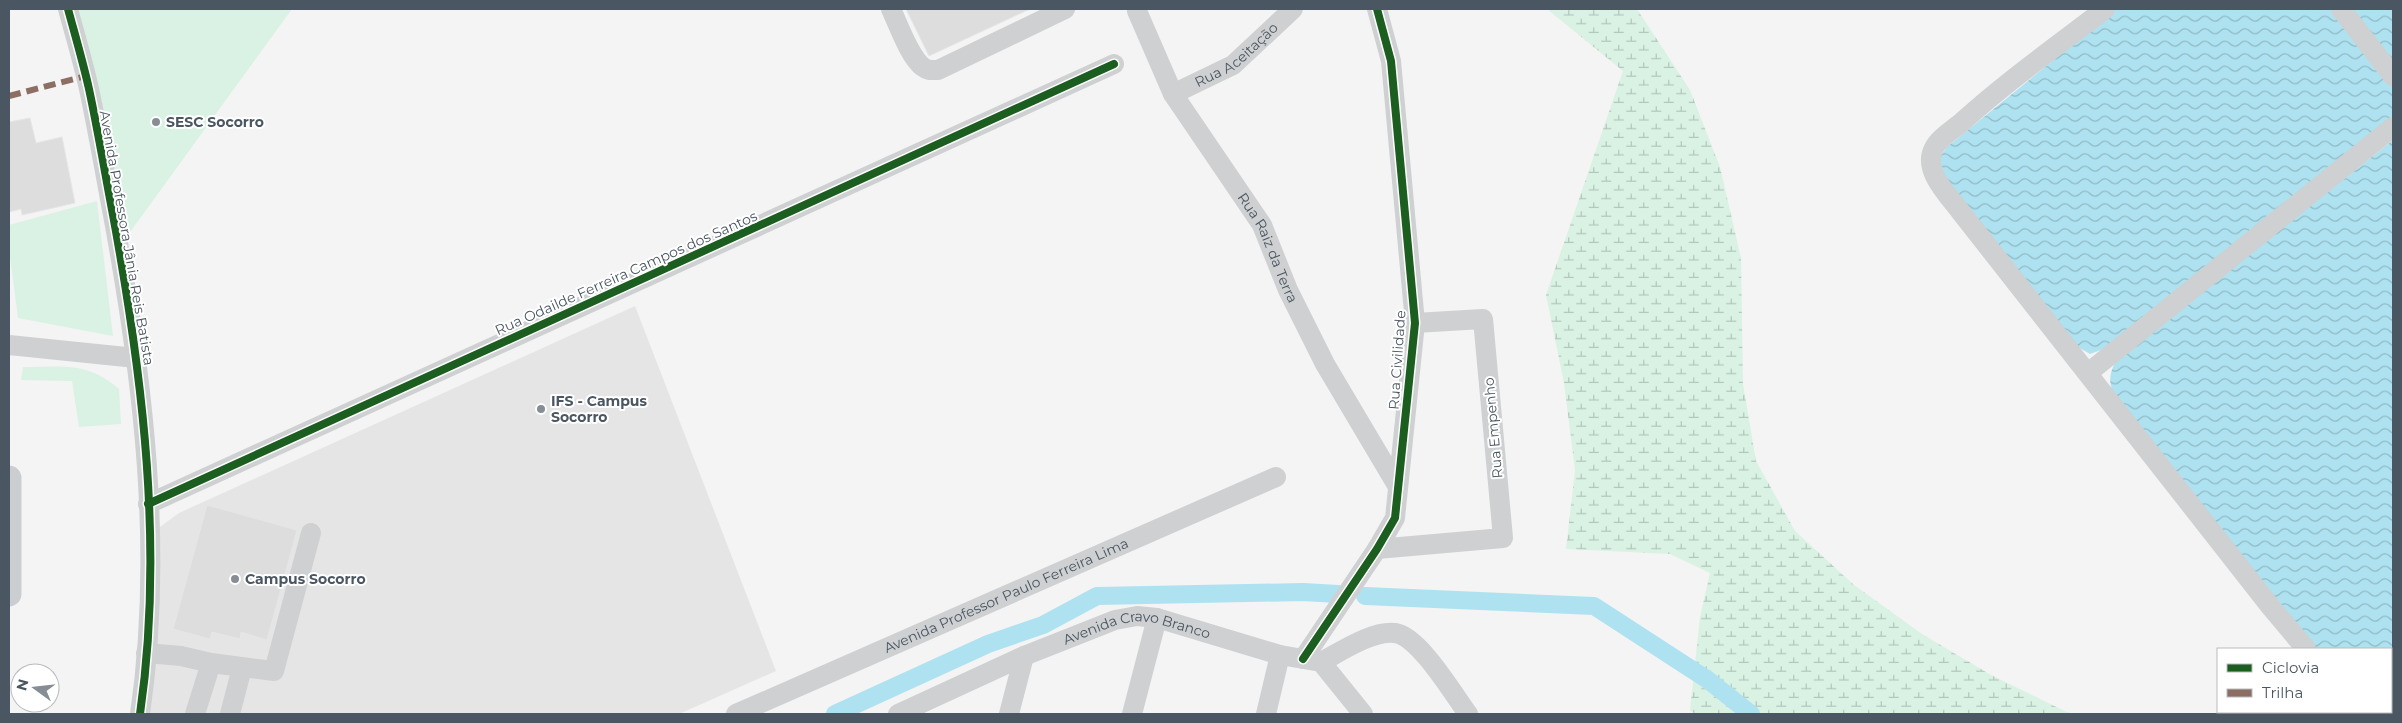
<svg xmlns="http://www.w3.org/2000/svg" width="2402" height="723" viewBox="0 0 2402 723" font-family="Montserrat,sans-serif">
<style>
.education{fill:#e6e5e6}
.green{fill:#d9f2e3}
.wetland{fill:url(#wetland-marsh)}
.water{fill:url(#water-waves)}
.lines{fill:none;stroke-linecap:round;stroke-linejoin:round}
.canal{stroke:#aee2f0;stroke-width:18}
.building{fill:#ddddde;stroke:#e5e6e7}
.minor{stroke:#ced0d2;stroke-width:20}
.major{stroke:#caced1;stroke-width:25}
.quiet{stroke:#8d6e63;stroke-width:6;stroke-dasharray:12 6;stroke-linecap:butt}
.cycleway-casing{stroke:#fff;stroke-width:11}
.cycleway{stroke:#1b5e20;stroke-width:8}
.poi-dot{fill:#868d94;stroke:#fff;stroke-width:2}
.labels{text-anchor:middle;stroke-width:4;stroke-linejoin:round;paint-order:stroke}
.street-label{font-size:14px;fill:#4a5661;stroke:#fff}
.poi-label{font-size:14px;font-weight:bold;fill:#4a5661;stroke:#fff;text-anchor:start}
</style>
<defs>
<pattern id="wetland-marsh" width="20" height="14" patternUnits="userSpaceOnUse" patternTransform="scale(1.25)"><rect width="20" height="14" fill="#d9f2e3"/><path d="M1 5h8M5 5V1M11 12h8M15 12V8" fill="none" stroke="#b2c7bb"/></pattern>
<pattern id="water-waves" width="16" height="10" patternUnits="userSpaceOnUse" patternTransform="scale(1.25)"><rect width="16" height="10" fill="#aee2f0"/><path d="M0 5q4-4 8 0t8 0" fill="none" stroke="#90bac6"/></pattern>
</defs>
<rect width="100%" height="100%" fill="#f4f4f4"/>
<!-- education -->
<polygon class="education" points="635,306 776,671 679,714 146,714 157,529 179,513"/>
<!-- green -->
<g class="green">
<polygon points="76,9 292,9 128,235"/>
<polygon points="97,201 113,336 18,318 9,249 9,225"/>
<path d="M 23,367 C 63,367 87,361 119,389 L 121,424 L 79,427 L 72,381 L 21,380 Z"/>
</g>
<!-- wetland -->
<polygon class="wetland" points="1547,9 1637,9 1690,90 1720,167 1741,258 1743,384 1756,461 1795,531 1854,585 1922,634 1991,675 2071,714 1695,714 1690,710 1700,617 1710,573 1670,554 1566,549 1575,470 1564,383 1546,295 1623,71"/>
<!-- water -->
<g class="water">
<polygon points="2116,9 2333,9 2393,82 2393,116 2112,346 2090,354 2078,347 1946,182 1939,158 1947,147"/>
<polygon points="2351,9 2393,9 2393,63"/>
<path d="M 2393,140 L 2393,655 L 2391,656 L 2391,649 L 2314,649 L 2115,398 C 2108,382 2109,375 2116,360 Z"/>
</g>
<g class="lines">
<!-- canal -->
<g class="canal">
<polyline points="1365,596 1594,606 1708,680 1751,714"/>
<polyline points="835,714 988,644 1043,625 1097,596 1303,592 1338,594"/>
</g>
</g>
<!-- building -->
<g class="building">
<polygon points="906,9 1030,9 929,56"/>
<polygon points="30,118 36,143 62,137 75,203 22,215 21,209 9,212 9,122"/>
<polygon points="207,505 297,530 267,640 241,632 240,639 212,632 210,639 173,629"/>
</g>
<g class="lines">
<!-- minor -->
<g class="minor">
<path d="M 68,9 C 75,35 83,62 89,89 C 98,131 105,173 113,215 C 143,378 164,549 140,714"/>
<path d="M 891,9 C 898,24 910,58 923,67 C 928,71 932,70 938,70 L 1065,9"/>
<path id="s1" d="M 1138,9 L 1137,11 L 1173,94 L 1262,225 L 1288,290 L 1325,364 L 1398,487"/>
<path d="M 2105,9 C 2057,46 2007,81 1962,122 C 1954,129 1939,138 1934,148 C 1922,170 1948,195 1960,211 L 2270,606 L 2306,649"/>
<polyline points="2341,9 2393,76"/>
<path id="s2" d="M 1173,94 L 1233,65 L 1293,9"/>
<polyline points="9,345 136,358"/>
<polyline points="2088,373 2393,127"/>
<polyline points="148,504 1114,64"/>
<polyline points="1377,549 1503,538 1483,319 1415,323"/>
<polyline points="146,653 181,656 211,663 274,671 311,533"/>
<polyline points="1303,659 1377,549 1395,518 1415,323 1391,61 1377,9"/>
<polyline points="2391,660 2393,659"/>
<path d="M 1321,662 C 1340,652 1373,630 1395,633 C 1419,636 1454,695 1468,714"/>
<polyline points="195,714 211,663"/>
<polyline points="230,714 242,668"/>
<path id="s3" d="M 736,714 L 1276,477"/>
<path id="s4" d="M 898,714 L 1024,656 L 1115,620 L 1137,616 L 1157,618 L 1280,655 L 1321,662 L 1363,714"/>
<polyline points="1009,714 1024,656"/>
<polyline points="1132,714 1157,618"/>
<polyline points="1266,714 1280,655"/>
</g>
<!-- major -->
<polyline class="major" points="9,478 9,594"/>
<!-- quiet -->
<polyline class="quiet" points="9,96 86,76"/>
<defs>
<g id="cycleway">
<path d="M 68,9 C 75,35 83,62 89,89 C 98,131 105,173 113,215 C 143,378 164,549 140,714"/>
<polyline points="148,504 1114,64"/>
<polyline points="1303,659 1377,549 1395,518 1415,323 1391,61 1377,9"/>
</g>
</defs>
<!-- cycleway casing -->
<use href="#cycleway" class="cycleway-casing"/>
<!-- cycleway -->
<use href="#cycleway" class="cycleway"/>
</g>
<!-- markers -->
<g class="poi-dot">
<circle cx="156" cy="122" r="5"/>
<circle cx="541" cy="409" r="5"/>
<circle cx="235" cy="579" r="5"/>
</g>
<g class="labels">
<!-- street labels -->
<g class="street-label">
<text dy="5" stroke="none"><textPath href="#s2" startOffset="75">Rua Aceitação</textPath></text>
<text transform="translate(127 238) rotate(80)" y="5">Avenida Professora Jânia Reis Batista</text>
<text dy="5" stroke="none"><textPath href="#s1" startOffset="274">Rua Raiz da Terra</textPath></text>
<text transform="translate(626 273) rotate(-24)" y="5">Rua Odailde Ferreira Campos dos Santos</text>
<text transform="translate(1397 360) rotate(-86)" y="5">Rua Civilidade</text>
<text transform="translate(1493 428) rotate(-95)" y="5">Rua Empenho</text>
<text dy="5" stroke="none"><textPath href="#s3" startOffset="295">Avenida Professor Paulo Ferreira Lima</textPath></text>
<text dy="5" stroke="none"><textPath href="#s4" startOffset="258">Avenida Cravo Branco</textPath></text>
</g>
<!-- poi labels -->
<g class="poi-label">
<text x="166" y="127">SESC Socorro</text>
<text x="551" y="406">IFS - Campus<tspan x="551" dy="16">Socorro</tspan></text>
<text x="245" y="584">Campus Socorro</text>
</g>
</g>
<!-- border -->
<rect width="2402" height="723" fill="none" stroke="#4a5661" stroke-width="20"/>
<!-- legend -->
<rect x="2217" y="648" width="175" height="65" fill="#ffffff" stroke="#b7bbc0"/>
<rect x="2227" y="664" width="25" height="8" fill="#1b5e20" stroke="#b7bbc0"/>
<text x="2262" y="673" font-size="15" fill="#4a5661">Ciclovia</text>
<rect x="2227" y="689" width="25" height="8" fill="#8d6e63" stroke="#b7bbc0"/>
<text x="2262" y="698" font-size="15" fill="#4a5661">Trilha</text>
<!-- north arrow -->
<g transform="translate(35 688) rotate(285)"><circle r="24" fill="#ffffff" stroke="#b7bbc0"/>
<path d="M0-4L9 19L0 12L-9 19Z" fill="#868d94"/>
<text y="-8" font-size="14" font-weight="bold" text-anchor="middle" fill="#4a5661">N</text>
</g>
</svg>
